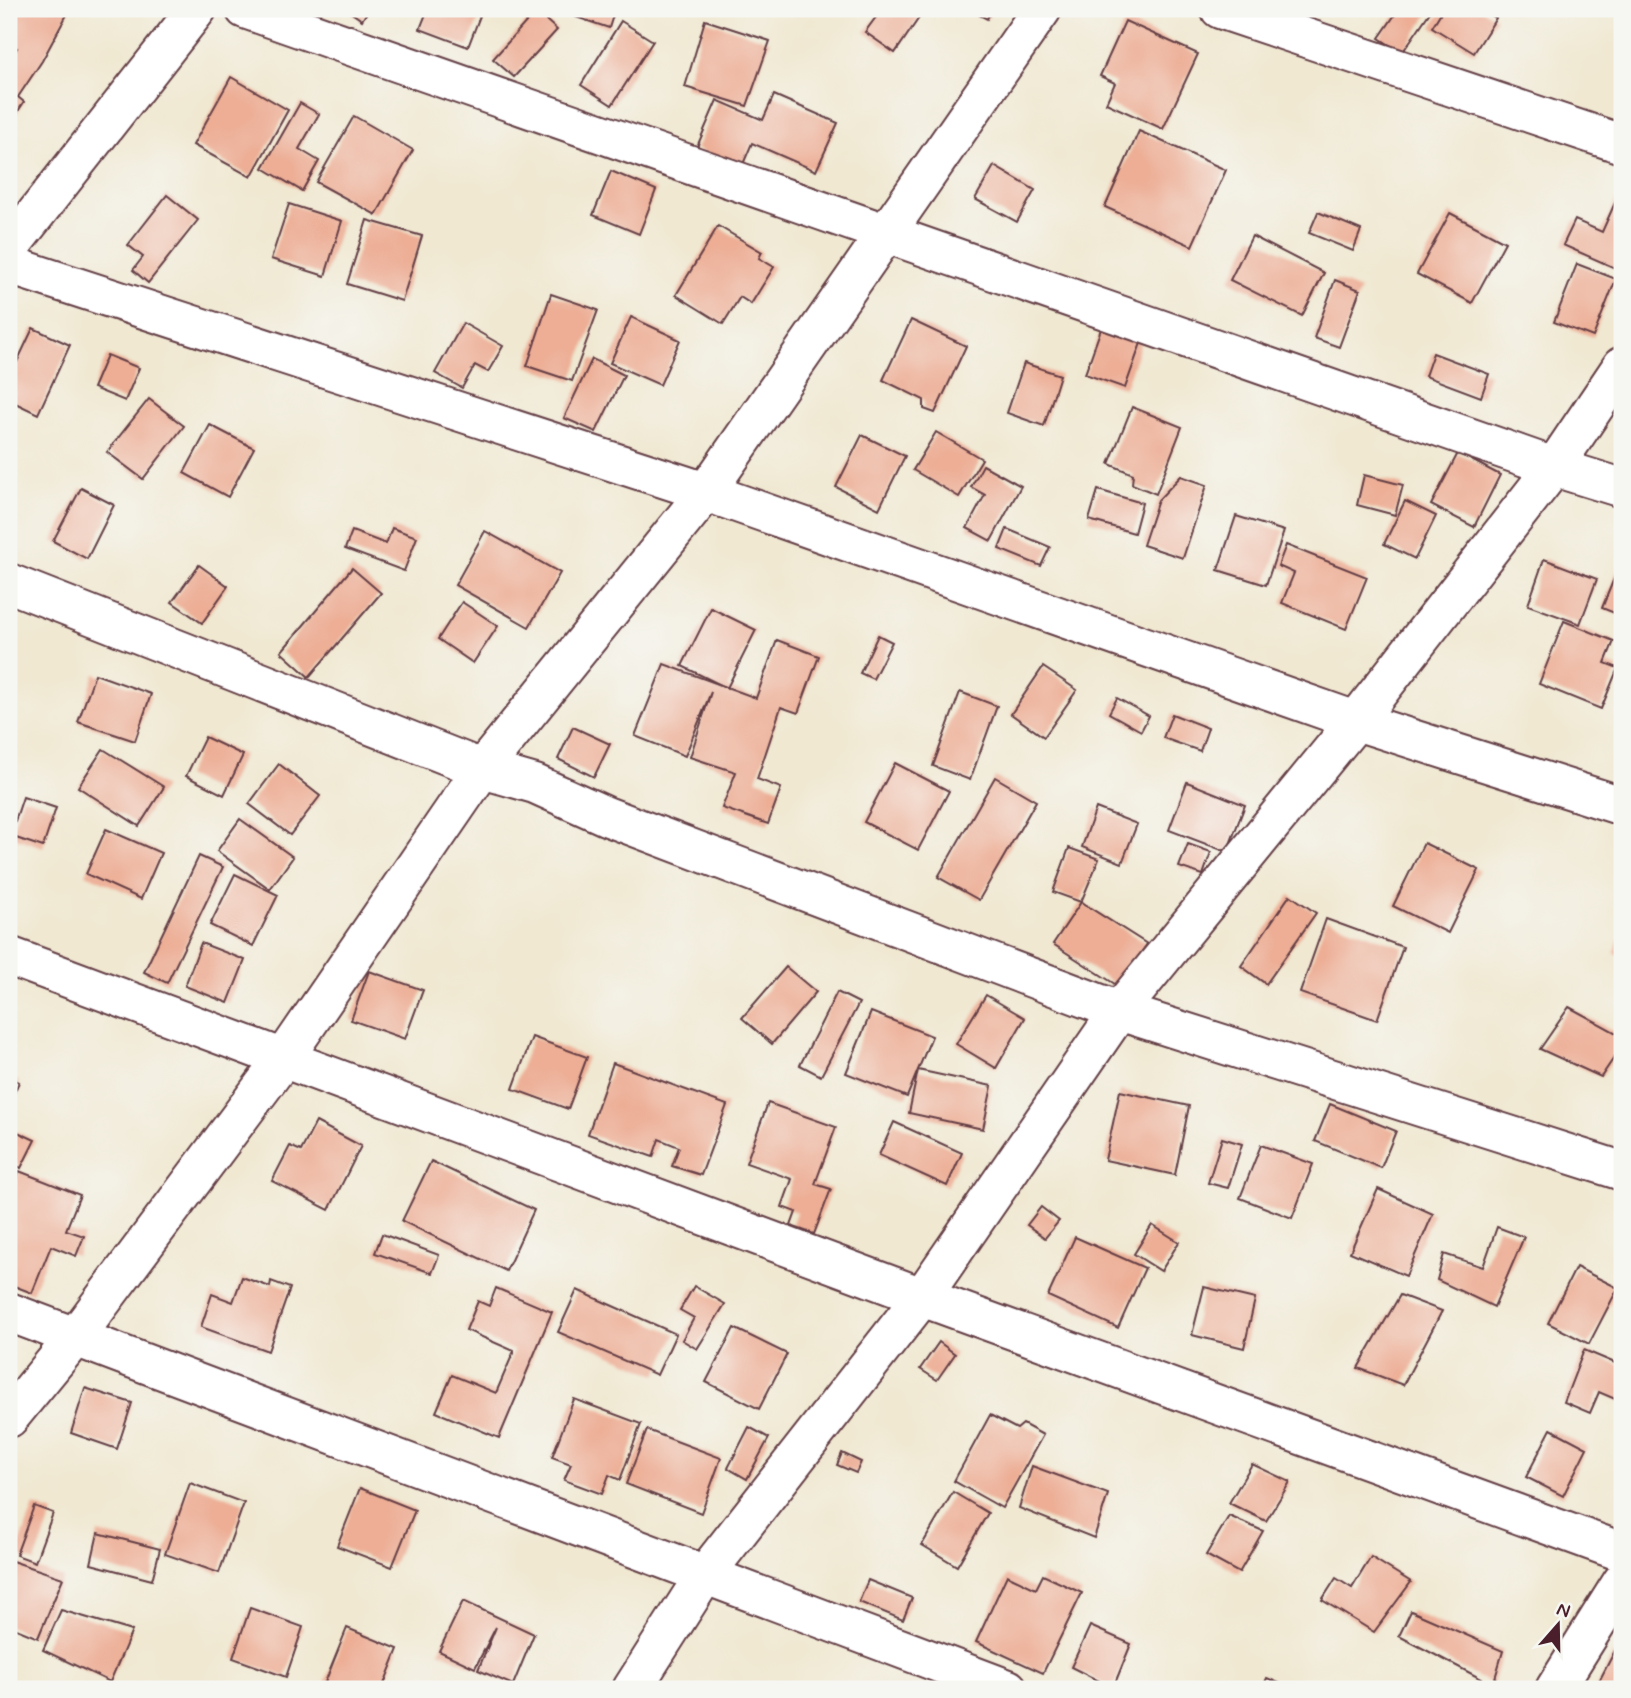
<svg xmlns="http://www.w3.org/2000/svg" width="1631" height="1698" viewBox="0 0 1631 1698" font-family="Mynerve,sans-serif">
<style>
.building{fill:#edae95}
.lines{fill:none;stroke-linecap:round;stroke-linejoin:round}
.street-casing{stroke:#633d44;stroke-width:42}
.street{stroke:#fff;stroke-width:38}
</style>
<rect width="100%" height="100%" fill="#f6f6f2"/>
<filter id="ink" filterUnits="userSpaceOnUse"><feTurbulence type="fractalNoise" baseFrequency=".0143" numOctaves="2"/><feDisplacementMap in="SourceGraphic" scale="14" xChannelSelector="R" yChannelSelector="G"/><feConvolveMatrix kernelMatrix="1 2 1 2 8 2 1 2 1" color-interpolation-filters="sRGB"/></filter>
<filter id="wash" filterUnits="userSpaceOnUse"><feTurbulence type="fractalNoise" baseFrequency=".00686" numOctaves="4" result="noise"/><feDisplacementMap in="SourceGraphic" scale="28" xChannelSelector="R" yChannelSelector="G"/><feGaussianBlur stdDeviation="1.57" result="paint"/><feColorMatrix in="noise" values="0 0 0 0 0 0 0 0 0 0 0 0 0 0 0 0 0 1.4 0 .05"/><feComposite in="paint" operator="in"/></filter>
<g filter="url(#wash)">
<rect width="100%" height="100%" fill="#f0e8d1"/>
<g id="blocks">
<!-- building -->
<g class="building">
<polygon points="9,9 70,9 42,61 18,97 24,102 13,119 9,116 9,60 17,48 9,43"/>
<polygon points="346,9 369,9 362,20"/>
<polygon points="428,9 470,9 481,13 468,47 420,29"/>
<polygon points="552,9 615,9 609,28"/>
<polygon points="882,9 925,9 895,53 865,32"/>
<polygon points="968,9 992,9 987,19"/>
<polygon points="1399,9 1432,9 1402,53 1379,38"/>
<polygon points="1443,9 1481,9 1496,18 1474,53 1432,27"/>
<polygon points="536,11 557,30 514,77 493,59"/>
<polygon points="705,20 770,41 747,106 685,87"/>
<polygon points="621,21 653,41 612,105 581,85"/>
<polygon points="1125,21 1198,54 1163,129 1106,103 1115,83 1100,76"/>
<polygon points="231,77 288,110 251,177 193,145"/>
<polygon points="774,95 838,123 816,171 752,143 741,169 696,149 717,100 763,120"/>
<polygon points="300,103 319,114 299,149 319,161 302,191 263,168"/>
<polygon points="354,116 413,150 376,215 316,182"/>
<polygon points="1139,131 1226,170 1192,246 1105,207"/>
<polygon points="994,166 1035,190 1017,222 975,199"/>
<polygon points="611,171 656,190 639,234 593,215"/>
<polygon points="1622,187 1622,252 1615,268 1563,245 1575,220 1602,232"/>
<polygon points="167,195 198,220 148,283 133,270 143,257 128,245"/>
<polygon points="289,204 342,221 325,276 271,259"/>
<polygon points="1318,212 1361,230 1353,251 1309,233"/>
<polygon points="1450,213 1505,242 1472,303 1417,274"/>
<polygon points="367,220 422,236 402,301 347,284"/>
<polygon points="718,226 762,252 759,258 774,267 751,304 740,297 723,324 676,295"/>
<polygon points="1252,236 1324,273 1302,316 1230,280"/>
<polygon points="1577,264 1616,279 1593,337 1554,322"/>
<polygon points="1335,280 1360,290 1339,347 1314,338"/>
<polygon points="551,294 598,310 572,381 527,366"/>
<polygon points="631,317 680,340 660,385 610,363"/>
<polygon points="911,320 966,346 935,413 924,409 924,400 883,380"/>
<polygon points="463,323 503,346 488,372 475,365 462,388 435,373"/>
<polygon points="1102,326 1142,340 1125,388 1085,374"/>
<polygon points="33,328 70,345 38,414 9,400 9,379"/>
<polygon points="1433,353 1489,374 1481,397 1425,376"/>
<polygon points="107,355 139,368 125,401 93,388"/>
<polygon points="592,359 624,375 596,432 564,418"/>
<polygon points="1024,363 1060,375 1044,426 1007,413"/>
<polygon points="149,399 184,426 143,479 107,452"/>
<polygon points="1132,407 1182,427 1156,494 1132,484 1133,474 1109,464"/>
<polygon points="210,425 254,448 228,497 184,473"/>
<polygon points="936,432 982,459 959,497 913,470"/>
<polygon points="862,435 905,456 879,509 836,487"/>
<polygon points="1458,453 1500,475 1474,527 1431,505"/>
<polygon points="983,465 1021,486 991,541 967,528 985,495 971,487"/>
<polygon points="1364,475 1403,485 1395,515 1357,505"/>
<polygon points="1181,476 1207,485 1183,558 1143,545 1158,500"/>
<polygon points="81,488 114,505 87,559 53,541"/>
<polygon points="1098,490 1142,503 1134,533 1089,520"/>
<polygon points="1405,501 1436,516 1415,559 1384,544"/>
<polygon points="1236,516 1284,531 1266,585 1218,570"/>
<polygon points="392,528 417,537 404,571 345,549 352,531 386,544"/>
<polygon points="1007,529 1050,547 1041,566 999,549"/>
<polygon points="485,531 560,573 529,627 455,585"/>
<polygon points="1286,545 1367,577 1346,629 1282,603 1294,573 1278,566"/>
<polygon points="1544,559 1597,579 1580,624 1528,605"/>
<polygon points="1622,559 1622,616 1602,608"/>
<polygon points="199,565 228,586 202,623 172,602"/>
<polygon points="352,568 381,593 309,677 281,652"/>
<polygon points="462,602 498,626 473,663 438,639"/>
<polygon points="711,608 756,630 727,688 682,666"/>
<polygon points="1564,621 1614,641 1605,663 1618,668 1601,709 1539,684"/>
<polygon points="878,635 892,642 873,679 860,673"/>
<polygon points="777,640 819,656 798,713 781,707 757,779 781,788 768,824 722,808 736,772 690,757 711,692 685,756 635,736 664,664 756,698"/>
<polygon points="1043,667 1077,690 1044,737 1011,714"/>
<polygon points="95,674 151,694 135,741 78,722"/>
<polygon points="960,692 997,706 970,780 933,766"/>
<polygon points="1117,698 1149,716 1141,731 1109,713"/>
<polygon points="1172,714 1208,728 1200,751 1163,738"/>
<polygon points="573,727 610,744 594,777 558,759"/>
<polygon points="205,737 243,755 224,795 186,776"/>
<polygon points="103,749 164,787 139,826 78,787"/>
<polygon points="895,763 949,791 918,850 864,822"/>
<polygon points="279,764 320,796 290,835 249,804"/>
<polygon points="995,777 1036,801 979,900 938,877"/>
<polygon points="1187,782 1245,805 1227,852 1169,830"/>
<polygon points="23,797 56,808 43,847 10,836"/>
<polygon points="1096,808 1137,824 1122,863 1082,847"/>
<polygon points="240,819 293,857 270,889 217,851"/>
<polygon points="106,829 161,853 141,899 86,874"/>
<polygon points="1424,843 1479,870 1448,933 1393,906"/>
<polygon points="1188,844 1211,852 1203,875 1179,867"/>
<polygon points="1069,848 1099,859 1081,902 1147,944 1118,986 1053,944 1081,902 1053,892"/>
<polygon points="199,856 223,867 167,983 144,972"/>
<polygon points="235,874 278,895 253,946 210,925"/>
<polygon points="1290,895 1316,913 1266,984 1241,966"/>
<polygon points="1326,919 1403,947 1377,1020 1300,993"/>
<polygon points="1622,931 1622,956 1614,953"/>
<polygon points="201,943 245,960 228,1003 185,986"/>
<polygon points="786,967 816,992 772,1044 742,1018"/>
<polygon points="369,971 423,990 405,1039 351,1020"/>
<polygon points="837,992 859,1003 821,1076 800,1065"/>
<polygon points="986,995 1025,1018 996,1068 956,1044"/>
<polygon points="1569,1007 1622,1036 1622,1046 1601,1077 1540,1049"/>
<polygon points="871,1012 932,1036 918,1070 992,1086 983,1129 909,1113 918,1070 907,1097 846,1073"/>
<polygon points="532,1037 587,1057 568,1109 513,1089"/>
<polygon points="613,1063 727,1105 701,1175 672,1166 679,1147 659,1139 653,1157 588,1134"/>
<polygon points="9,1077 19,1082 9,1104"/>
<polygon points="1120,1091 1189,1106 1175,1175 1105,1160"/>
<polygon points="768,1103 836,1127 815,1184 831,1189 814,1234 791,1226 796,1212 782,1207 792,1179 746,1163"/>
<polygon points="1330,1104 1396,1131 1381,1168 1315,1141"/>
<polygon points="316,1122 361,1146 329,1210 272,1181 290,1146 301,1151"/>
<polygon points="894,1122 962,1153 947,1186 879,1155"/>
<polygon points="9,1128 35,1140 21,1168 9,1161"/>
<polygon points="1222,1138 1242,1144 1228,1188 1208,1183"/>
<polygon points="1261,1145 1313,1164 1292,1218 1240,1198"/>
<polygon points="431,1161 534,1210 506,1271 402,1221"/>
<polygon points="19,1171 80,1195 66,1230 84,1236 76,1256 51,1246 32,1293 9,1284 9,1199"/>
<polygon points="1378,1189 1433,1214 1406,1276 1350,1252"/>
<polygon points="1041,1207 1059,1221 1045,1238 1027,1225"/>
<polygon points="1152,1225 1179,1242 1161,1271 1134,1254"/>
<polygon points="1497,1227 1524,1237 1494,1307 1437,1280 1444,1254 1483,1267"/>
<polygon points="382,1234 439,1255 432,1273 375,1253"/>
<polygon points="1075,1237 1145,1268 1118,1328 1048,1296"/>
<polygon points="1576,1267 1618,1288 1589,1344 1548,1323"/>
<polygon points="242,1277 270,1287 271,1281 290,1288 268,1351 201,1327 212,1294 233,1302"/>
<polygon points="694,1286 725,1304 697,1349 682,1340 694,1318 680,1310"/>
<polygon points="1204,1287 1255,1299 1244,1348 1192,1335"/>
<polygon points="496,1288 552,1312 499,1438 436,1412 452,1375 496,1393 514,1351 466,1330 478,1301 489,1306"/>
<polygon points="577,1290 676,1334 657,1375 558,1332"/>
<polygon points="1400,1295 1442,1311 1403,1385 1358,1368"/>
<polygon points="734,1328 787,1354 759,1409 706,1382"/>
<polygon points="939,1342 955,1354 937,1380 920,1369"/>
<polygon points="1584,1350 1622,1366 1622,1402 1599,1392 1590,1413 1564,1402"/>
<polygon points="85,1388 132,1403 117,1449 71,1433"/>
<polygon points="574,1399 641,1424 620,1480 609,1475 602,1494 564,1480 571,1464 552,1457"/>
<polygon points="990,1415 1017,1429 1023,1424 1043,1435 1002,1508 954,1481"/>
<polygon points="749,1427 769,1438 747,1479 728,1468"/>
<polygon points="1551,1429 1587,1448 1563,1496 1526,1477"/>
<polygon points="647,1430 721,1458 701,1513 626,1484"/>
<polygon points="842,1453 861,1462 856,1473 837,1465"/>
<polygon points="1252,1464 1290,1482 1266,1521 1229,1503"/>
<polygon points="1032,1466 1108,1494 1094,1538 1019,1508"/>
<polygon points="190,1483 244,1503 219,1573 165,1554"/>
<polygon points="360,1488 415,1510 392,1567 337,1546"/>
<polygon points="953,1492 988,1513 957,1566 922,1545"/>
<polygon points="34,1506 53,1513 35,1562 16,1555"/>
<polygon points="1229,1516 1263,1531 1239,1573 1206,1555"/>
<polygon points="98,1533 160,1549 152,1580 91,1564"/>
<polygon points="1371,1557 1411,1582 1374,1632 1322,1600 1336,1578 1352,1588"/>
<polygon points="9,1560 63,1578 38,1638 9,1626"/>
<polygon points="1007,1575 1036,1589 1043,1575 1082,1593 1043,1673 976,1642"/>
<polygon points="868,1580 912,1598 903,1620 859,1602"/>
<polygon points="463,1601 534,1634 513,1685 478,1670 496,1627 475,1668 439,1651"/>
<polygon points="250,1608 303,1627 286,1677 233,1658"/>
<polygon points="61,1610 132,1631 110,1682 43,1650"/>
<polygon points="1411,1611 1503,1651 1493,1685 1399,1636"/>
<polygon points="1090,1626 1131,1644 1113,1688 1071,1667"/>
<polygon points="347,1628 398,1649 382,1689 336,1689 324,1685"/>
<polygon points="1622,1637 1622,1689 1595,1689"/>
<polygon points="1267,1678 1293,1689 1262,1689"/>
</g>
</g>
</g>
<g filter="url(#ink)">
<use href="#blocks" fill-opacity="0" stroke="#633d44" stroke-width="2"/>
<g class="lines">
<defs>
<g id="street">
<polyline points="245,9 1554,467 1622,488"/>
<polyline points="1220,9 1622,144"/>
<polyline points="9,248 197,9"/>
<polyline points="9,265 706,492 1356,721 1622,806"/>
<polyline points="9,583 482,769 535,784 606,816 1119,1011 1622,1171"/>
<polyline points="9,956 922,1297 1622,1552"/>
<polyline points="9,1312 1008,1689"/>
<polyline points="9,1418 76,1336 284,1058 482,769 706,492 1042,9"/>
<polyline points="632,1689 706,1573 922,1297 1119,1011 1356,721 1554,467 1622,366"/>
<polyline points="1555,1689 1622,1582"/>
</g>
</defs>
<!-- street casing -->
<use href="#street" class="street-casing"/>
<!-- street -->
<use href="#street" class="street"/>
</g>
</g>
<!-- margin -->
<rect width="1631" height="1698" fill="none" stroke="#f6f6f2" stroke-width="35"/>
<!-- north arrow -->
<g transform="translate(1558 1625) rotate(20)" stroke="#f6f6f2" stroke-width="5" paint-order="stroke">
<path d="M0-5L12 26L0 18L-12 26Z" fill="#4a1f2b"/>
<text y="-10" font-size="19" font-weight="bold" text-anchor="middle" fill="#4a1f2b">N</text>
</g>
</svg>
